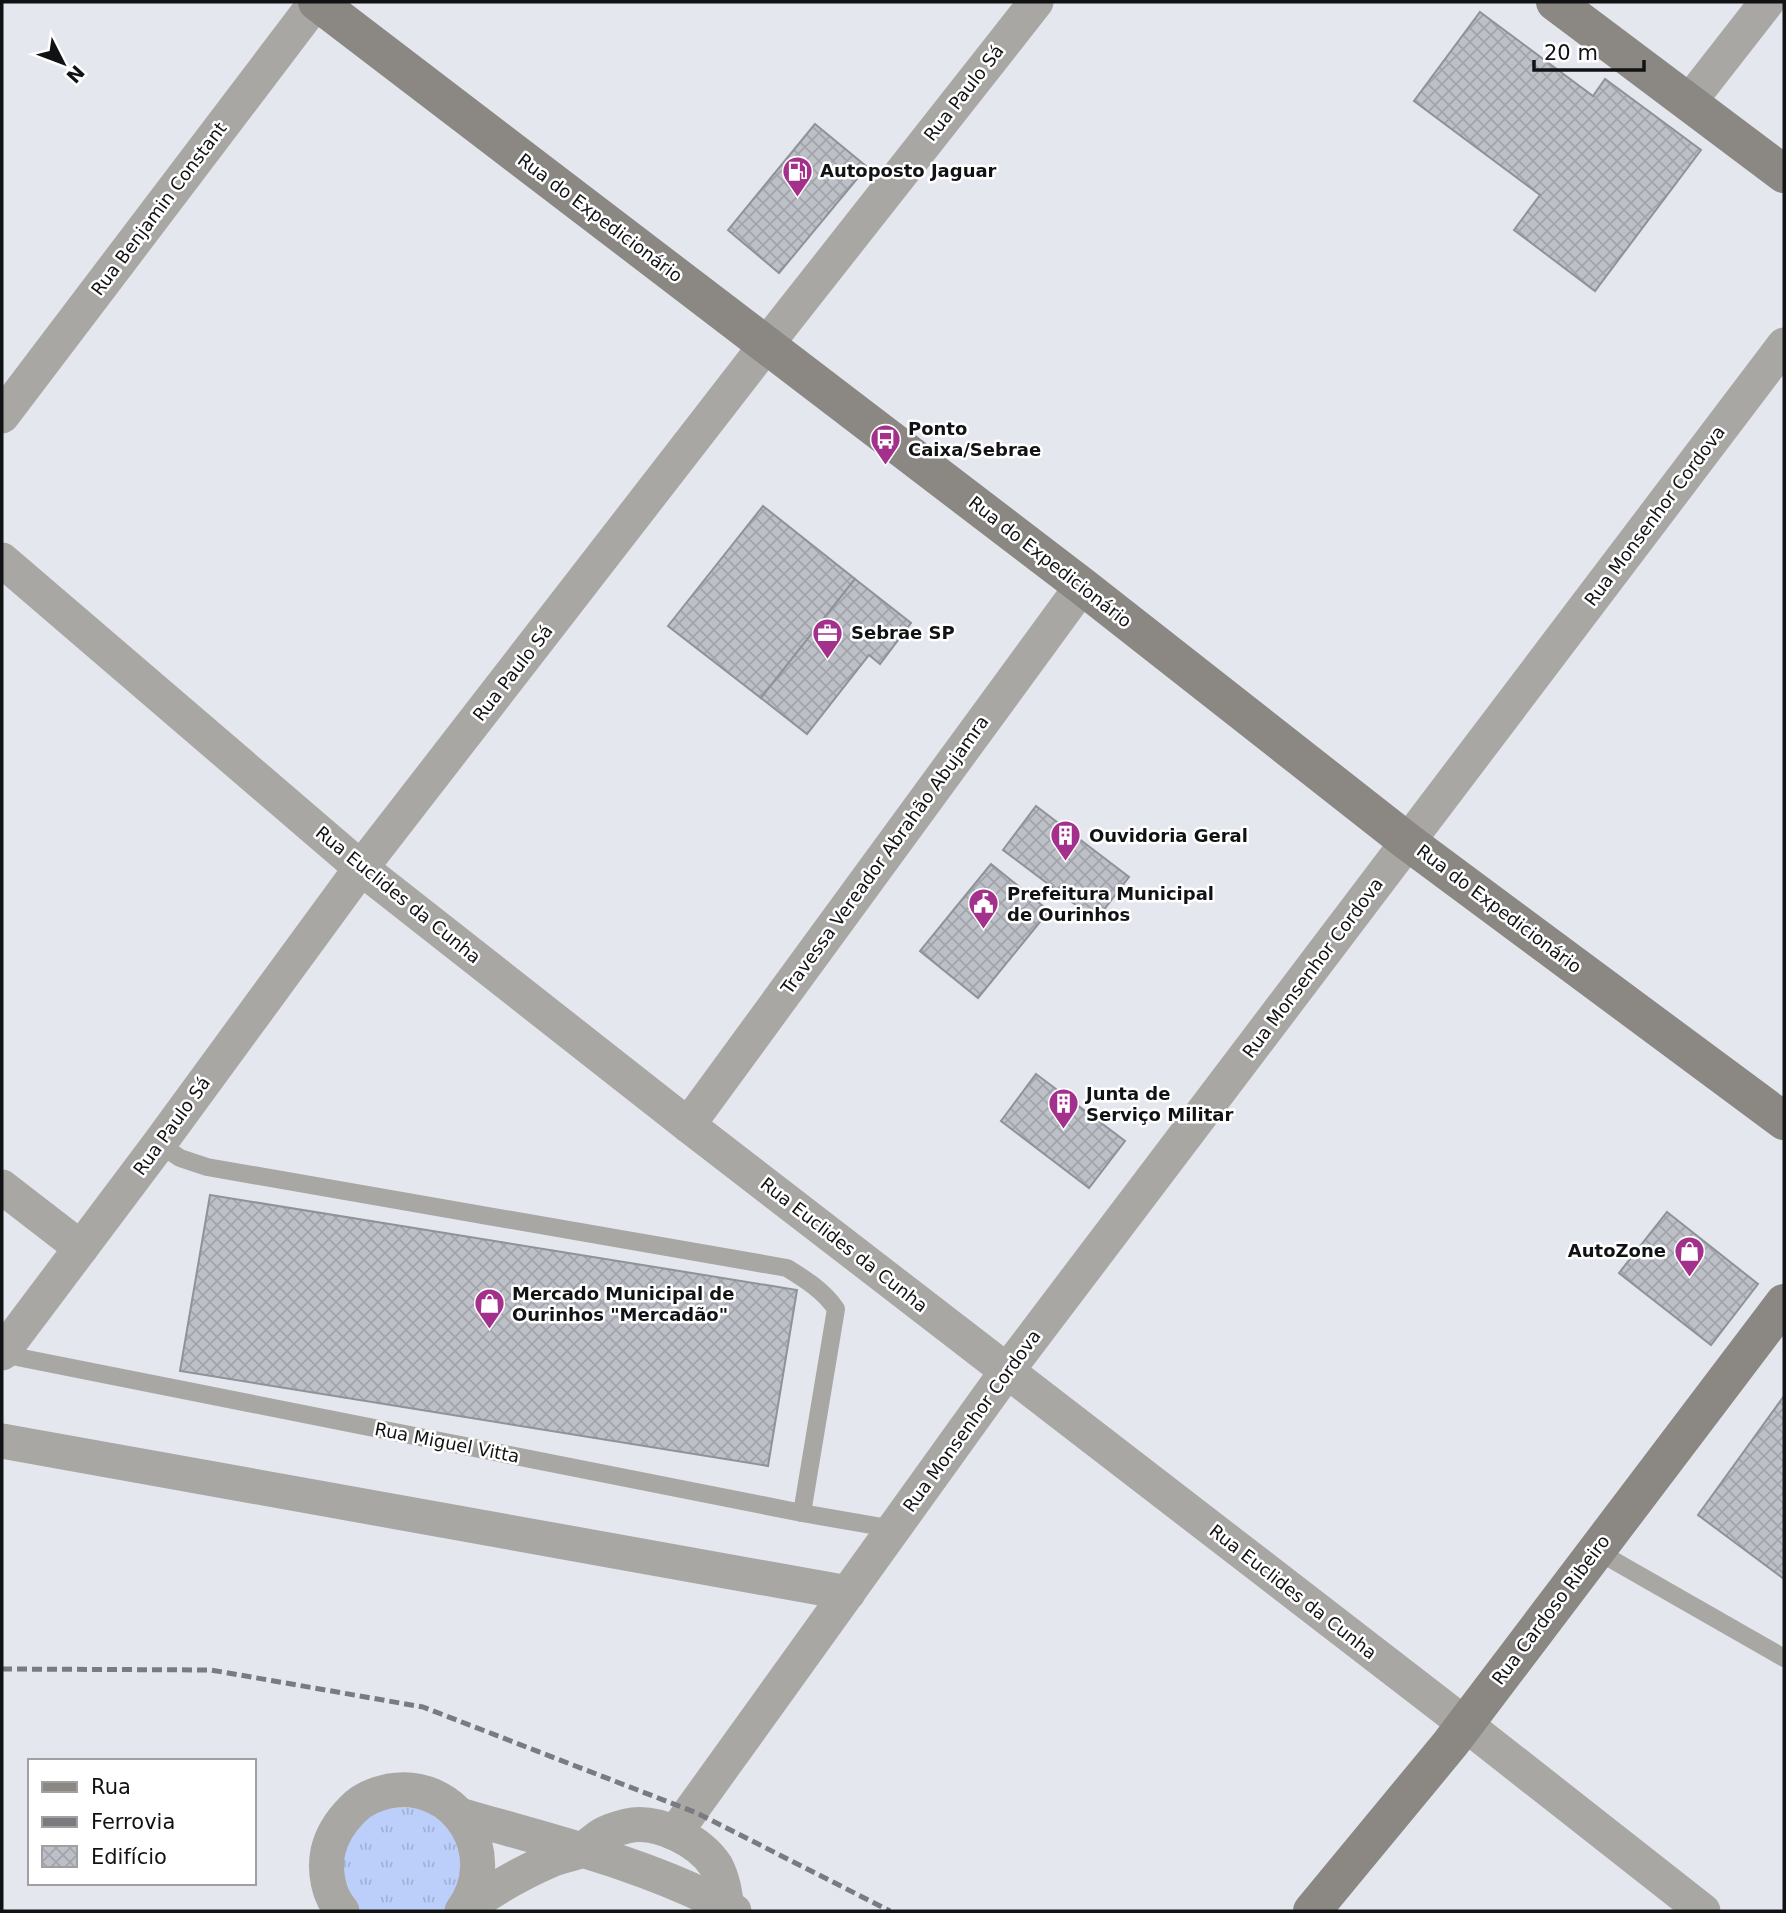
<svg xmlns="http://www.w3.org/2000/svg" width="1786" height="1913" viewBox="0 0 1786 1913" font-family="'DejaVu Sans',sans-serif">
<style>
.grass{fill:url(#grass-tufts)}
.building{fill:url(#building-cross-hatch);stroke:#909299;stroke-width:2}
.lines{fill:none;stroke-linecap:round;stroke-linejoin:round}
.lane{stroke:#a9a7a4;stroke-width:18}
.street{stroke:#a9a7a4;stroke-width:35}
.secondary{stroke:#8b8884;stroke-width:38}
.rail{stroke:#797b80;stroke-width:5;stroke-dasharray:10 5;stroke-linecap:butt}
.labels{text-anchor:middle;stroke-width:5;stroke-linejoin:round;paint-order:stroke}
.street-label{font-size:18px;fill:#111214;stroke:#fff}
.poi-label{font-size:18px;font-weight:bold;fill:#111214;stroke:#fff;text-anchor:start}
</style>
<defs>
<pattern id="grass-tufts" width="24" height="20" patternUnits="userSpaceOnUse" patternTransform="scale(1.75)"><rect width="24" height="20" fill="#bccffb"/><path d="M3 7l-1-3M5 7V3M7 7l1-3M15 17l-1-3M17 17v-4M19 17l1-3" fill="none" stroke="#a1b1d6"/></pattern>
<pattern id="building-cross-hatch" width="8" height="8" patternUnits="userSpaceOnUse" patternTransform="scale(1.75)"><rect width="8" height="8" fill="#bdc0c7"/><path d="M0 0l8 8M0 8l8-8" fill="none" stroke="#a1a4aa"/></pattern>
</defs>
<rect width="100%" height="100%" fill="#e4e7ee"/>
<!-- grass -->
<polygon class="grass" points="383,1807 422,1808 454,1831 464,1868 450,1905 443,1911 361,1911 357,1908 341,1870 343,1849 366,1817"/>
<!-- building -->
<g class="building">
<polygon points="1480,12 1593,96 1605,79 1701,150 1595,291 1514,230 1540,195 1414,101"/>
<polygon points="815,124 867,167 779,273 728,230"/>
<polygon points="763,506 855,579 761,698 668,626"/>
<polygon points="855,579 911,623 880,664 869,655 807,734 761,698"/>
<polygon points="1036,806 1129,877 1096,920 1003,850"/>
<polygon points="991,864 1049,911 978,998 920,951"/>
<polygon points="1036,1074 1125,1141 1089,1188 1001,1121"/>
<polygon points="210,1195 797,1290 768,1466 180,1371"/>
<polygon points="1667,1212 1758,1284 1711,1345 1619,1273"/>
<polygon points="1784,1396 1784,1579 1698,1515"/>
</g>
<g class="lines">
<!-- lane -->
<g class="lane">
<path d="M 159,1144 L 180,1158 L 207,1167 L 787,1268 C 805,1279 824,1291 836,1309 L 802,1513"/>
<polyline points="2,1354 802,1513 894,1529"/>
<polyline points="1597,1551 1784,1658"/>
</g>
<!-- street -->
<g class="street">
<polyline points="1689,102 1767,2"/>
<polyline points="2,416 316,2"/>
<polyline points="2,560 361,868 688,1125 1465,1724 1703,1911"/>
<polyline points="688,1125 1082,586"/>
<polyline points="2,1187 81,1248"/>
<polyline points="2,1353 159,1144 361,868 766,345 1036,2"/>
<polyline points="2,1441 848,1593"/>
<path d="M 460,1815 C 552,1842 649,1864 734,1911"/>
<polyline points="675,1833 1007,1371 1784,345"/>
<path d="M 465,1909 C 492,1890 519,1874 549,1861 C 559,1856 570,1855 580,1851 C 588,1847 594,1840 602,1835 C 609,1831 619,1828 627,1826 C 657,1819 700,1841 716,1866 C 723,1879 725,1894 727,1908"/>
<path d="M 342,1911 C 328,1895 324,1871 328,1851 C 332,1834 340,1822 352,1810 C 362,1799 375,1794 389,1791 C 458,1779 503,1856 462,1911"/>
</g>
<!-- secondary -->
<g class="secondary">
<polyline points="317,2 1082,586 1408,842 1784,1121"/>
<polyline points="1555,2 1784,174"/>
<polyline points="1312,1911 1450,1744 1784,1303"/>
</g>
<!-- rail -->
<polyline class="rail" points="2,1669 211,1670 423,1707 697,1813 890,1911"/>
</g>
<!-- icons -->
<defs>
<symbol id="fuel-pin" viewBox="-11 -11 22 30"><path d="M0 17L-7.5 6A9.5 9.5 0 1 1 7.5 6Z" fill="#a3308b" stroke="#fff"/><path d="M-5.5-6h7V0h2V4h1.3V-2.5L3-4.5l.8-.8L6-3V5H2.5V1h-1V6h-7ZM-4.2-4.7v3.2H.2V-4.7Z" fill="#fff"/></symbol>
<symbol id="bus-pin" viewBox="-11 -11 22 30"><path d="M0 17L-7.5 6A9.5 9.5 0 1 1 7.5 6Z" fill="#a3308b" stroke="#fff"/><path d="M-5-6H5V4H4V6H2V4H-2V6H-4V4H-5ZM-3.5-4V0h7V-4ZM-3.5 1.2v1.5H-2V1.2ZM2 1.2v1.5H3.5V1.2Z" fill="#fff"/></symbol>
<symbol id="office-pin" viewBox="-11 -11 22 30"><path d="M0 17L-7.5 6A9.5 9.5 0 1 1 7.5 6Z" fill="#a3308b" stroke="#fff"/><path d="M-6-3h4V-5.5h4V-3h4V5H-6ZM-1-4.5V-3h2v-1.5ZM-6 0V1H6V0Z" fill="#fff"/></symbol>
<symbol id="building-pin" viewBox="-11 -11 22 30"><path d="M0 17L-7.5 6A9.5 9.5 0 1 1 7.5 6Z" fill="#a3308b" stroke="#fff"/><path d="M-4-6H4V6H1V3H-1V6H-4ZM-2.5-4.3h1.7v1.8h-1.7ZM.8-4.3h1.7v1.8H.8ZM-2.5-1h1.7V.8h-1.7ZM.8-1h1.7V.8H.8Z" fill="#fff"/></symbol>
<symbol id="civic-pin" viewBox="-11 -11 22 30"><path d="M0 17L-7.5 6A9.5 9.5 0 1 1 7.5 6Z" fill="#a3308b" stroke="#fff"/><path d="M-.6-6.5H3V-4.5H.6V-3L4-1V1h2V6H-6V1h2V-1L-.6-3ZM-1.2 2.5V6h2.4V2.5Z" fill="#fff"/></symbol>
<symbol id="shop-pin" viewBox="-11 -11 22 30"><path d="M0 17L-7.5 6A9.5 9.5 0 1 1 7.5 6Z" fill="#a3308b" stroke="#fff"/><path d="M-5-2.5h2.3a2.7 3.5 0 0 1 5.4 0H5L5.5 6h-11ZM-1.5-2.5h3a1.5 2.3 0 0 0-3 0Z" fill="#fff"/></symbol>
</defs>
<g fill-rule="evenodd">
<use href="#fuel-pin" x="780" y="154" width="35" height="47"/>
<use href="#bus-pin" x="868" y="422" width="35" height="47"/>
<use href="#office-pin" x="810" y="616" width="35" height="47"/>
<use href="#building-pin" x="1048" y="818" width="35" height="47"/>
<use href="#civic-pin" x="966" y="886" width="35" height="47"/>
<use href="#building-pin" x="1046" y="1086" width="35" height="47"/>
<use href="#shop-pin" x="1672" y="1234" width="35" height="47"/>
<use href="#shop-pin" x="472" y="1286" width="35" height="47"/>
</g>
<g class="labels">
<!-- street labels -->
<g class="street-label">
<text transform="translate(964 93) rotate(-52)" y="6">Rua Paulo Sá</text>
<text transform="translate(159 209) rotate(-53)" y="6">Rua Benjamin Constant</text>
<text transform="translate(600 218) rotate(37)" y="6">Rua do Expedicionário</text>
<text transform="translate(1655 516) rotate(-53)" y="6">Rua Monsenhor Cordova</text>
<text transform="translate(1050 562) rotate(38)" y="6">Rua do Expedicionário</text>
<text transform="translate(513 673) rotate(-52)" y="6">Rua Paulo Sá</text>
<text transform="translate(885 855) rotate(-54)" y="6">Travessa Vereador Abrahão Abujamra</text>
<text transform="translate(398 895) rotate(39)" y="6">Rua Euclides da Cunha</text>
<text transform="translate(1499 909) rotate(37)" y="6">Rua do Expedicionário</text>
<text transform="translate(1313 968) rotate(-53)" y="6">Rua Monsenhor Cordova</text>
<text transform="translate(172 1126) rotate(-54)" y="6">Rua Paulo Sá</text>
<text transform="translate(844 1245) rotate(38)" y="6">Rua Euclides da Cunha</text>
<text transform="translate(972 1421) rotate(-54)" y="6">Rua Monsenhor Cordova</text>
<text transform="translate(447 1443) rotate(11)" y="6">Rua Miguel Vitta</text>
<text transform="translate(1293 1592) rotate(38)" y="6">Rua Euclides da Cunha</text>
<text transform="translate(1551 1610) rotate(-53)" y="6">Rua Cardoso Ribeiro</text>
</g>
<!-- poi labels -->
<g class="poi-label">
<text x="820" y="177">Autoposto Jaguar</text>
<text x="908" y="435">Ponto<tspan x="908" dy="21">Caixa/Sebrae</tspan></text>
<text x="851" y="639">Sebrae SP</text>
<text x="1089" y="842">Ouvidoria Geral</text>
<text x="1007" y="900">Prefeitura Municipal<tspan x="1007" dy="21">de Ourinhos</tspan></text>
<text x="1086" y="1100">Junta de<tspan x="1086" dy="21">Serviço Militar</tspan></text>
<text x="1666" y="1257" text-anchor="end">AutoZone</text>
<text x="512" y="1300">Mercado Municipal de<tspan x="512" dy="21">Ourinhos "Mercadão"</tspan></text>
</g>
</g>
<!-- border -->
<rect width="1786" height="1913" fill="none" stroke="#111214" stroke-width="7"/>
<!-- legend -->
<rect x="28" y="1759" width="228" height="126" fill="#ffffff" stroke="#a0a0a1" stroke-width="2"/>
<rect x="42" y="1782" width="35" height="10" fill="#8b8884" stroke="#a0a0a1" stroke-width="2"/>
<text x="91" y="1794" font-size="21" fill="#111214">Rua</text>
<rect x="42" y="1817" width="35" height="10" fill="#797b80" stroke="#a0a0a1" stroke-width="2"/>
<text x="91" y="1829" font-size="21" fill="#111214">Ferrovia</text>
<rect x="42" y="1846" width="35" height="21" fill="url(#building-cross-hatch)" stroke="#a0a0a1" stroke-width="2"/>
<text x="91" y="1864" font-size="21" fill="#111214">Edifício</text>
<!-- north arrow -->
<g transform="translate(63 63) rotate(132)" stroke="#ffffff" stroke-width="5" paint-order="stroke">
<path d="M0-5L12 26L0 18L-12 26Z" fill="#111214"/>
<text y="-10" font-size="19" font-weight="bold" text-anchor="middle" fill="#111214">N</text>
</g>
<!-- scale -->
<path d="M1534 60v10h110v-10" fill="none" stroke="#111214" stroke-width="3.5"/>
<text x="1544" y="60" font-size="21" fill="#111214" stroke="#ffffff" stroke-width="5" paint-order="stroke">20 m</text>
</svg>
